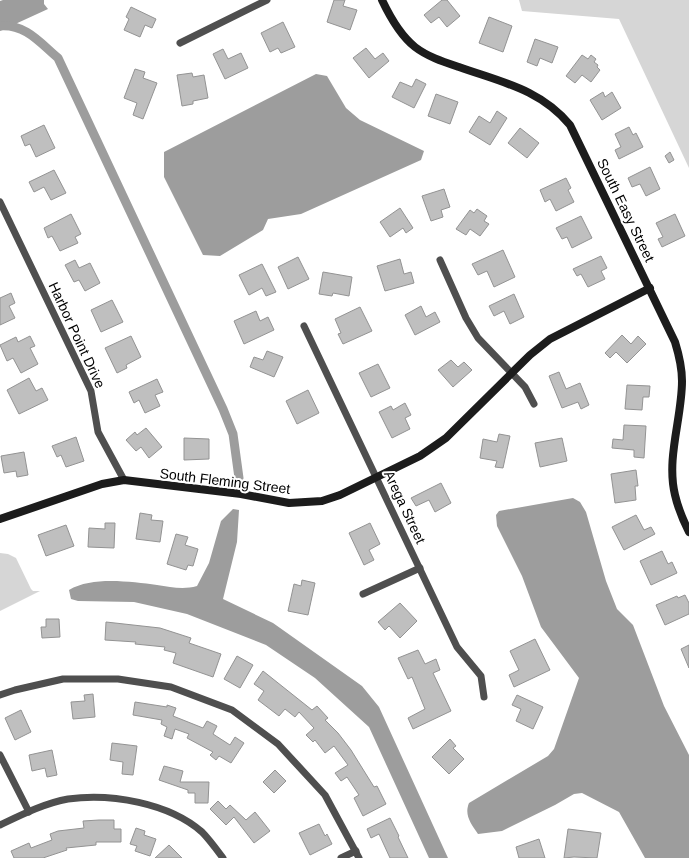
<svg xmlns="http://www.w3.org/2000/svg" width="689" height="858" viewBox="0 0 689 858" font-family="Arial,sans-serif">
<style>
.green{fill:#d6d6d6}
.water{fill:#9d9d9d}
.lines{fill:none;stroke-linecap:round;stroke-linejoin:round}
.canal{stroke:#9d9d9d;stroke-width:9}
.building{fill:#bfbfbf;stroke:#939393}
.street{stroke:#4f4f4f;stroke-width:7}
.secondary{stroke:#1c1c1c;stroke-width:8}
.labels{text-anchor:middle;stroke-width:4;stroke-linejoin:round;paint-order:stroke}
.street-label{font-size:14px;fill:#000;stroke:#fff}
</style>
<rect width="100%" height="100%" fill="#fff"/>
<!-- green -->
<g class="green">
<polygon points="519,0 689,0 689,168 619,19 522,11"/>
<polygon points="0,553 8,554 16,558 31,589 33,591 40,591 0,611"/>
</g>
<!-- water -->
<g class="water">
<polygon points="3,0 44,0 44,4 48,9 0,31 0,1"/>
<polygon points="316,74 327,76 346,108 360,120 424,151 421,160 301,214 268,219 263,230 220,256 203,255 164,177 164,152"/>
<path d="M 573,498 L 580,502 L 586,512 L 606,581 L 617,609 L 633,625 L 664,706 L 689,755 L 689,858 L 645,858 L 619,812 L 582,793 L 574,794 L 555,805 L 502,831 L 478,834 C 471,824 464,815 469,803 L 548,756 L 554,749 L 579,678 L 541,627 L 522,576 L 497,526 L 496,515 L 499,511 Z"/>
<path d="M 233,509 L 239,510 L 237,542 L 223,599 L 273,623 L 362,686 L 379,707 L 448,858 L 429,858 L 369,727 L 315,678 L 266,645 L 187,614 L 134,602 L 78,601 L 71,599 L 69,590 C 93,576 131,582 157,585 C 171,587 183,590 197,586 L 209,563 L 221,521 Z"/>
</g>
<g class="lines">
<!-- canal -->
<path class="canal" d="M 0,26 C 26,24 40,43 58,58 L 223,409 L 233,434 L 239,478"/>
</g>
<!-- building -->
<g class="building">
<polygon points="334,0 345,0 343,6 357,10 350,30 327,22"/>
<polygon points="442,0 447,0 460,16 447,27 439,17 431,23 424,15"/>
<polygon points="131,7 156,19 152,28 145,25 140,37 124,30 129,19 126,17"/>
<polygon points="489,17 512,26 503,52 479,43"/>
<polygon points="283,22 295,47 281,53 278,48 270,52 261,33"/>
<polygon points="535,39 558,47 552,63 540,58 537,66 527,62"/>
<polygon points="366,48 375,59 383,53 389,61 369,78 353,58"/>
<polygon points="223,49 228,59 241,53 248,68 225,79 213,54"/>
<polygon points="582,55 588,59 591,55 596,59 594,62 598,65 597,67 600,70 591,82 582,75 575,83 566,76"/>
<polygon points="135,69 145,72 143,78 157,83 143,119 133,115 137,103 124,98"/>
<polygon points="192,73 193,77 204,75 208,98 193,101 193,104 182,106 177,75"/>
<polygon points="416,79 426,84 414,108 392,97 400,82 412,87"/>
<polygon points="603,92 605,97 612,92 621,108 602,120 590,100"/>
<polygon points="436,94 458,102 450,124 428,116"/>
<polygon points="497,111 507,118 490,145 469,132 479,116 490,123"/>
<polygon points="44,125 55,148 36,157 30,144 25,146 21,136"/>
<polygon points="629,127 633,135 636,133 643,147 619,159 615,150 621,147 615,134"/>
<polygon points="520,128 539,143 527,158 508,143"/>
<polygon points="670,152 674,160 669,163 665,156"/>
<polygon points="650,167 660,189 646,196 640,184 632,187 628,178"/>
<polygon points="54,170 66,193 51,200 44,187 34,192 29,182"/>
<polygon points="566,178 571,188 568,190 574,202 556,211 550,199 545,202 540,190"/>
<polygon points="444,189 450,207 441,210 443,217 431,221 422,196"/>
<polygon points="400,208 413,228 406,233 403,228 390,237 380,222"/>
<polygon points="477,209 487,216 484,221 489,224 480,236 470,229 466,235 456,229 470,210 474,213"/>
<polygon points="71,214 81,234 75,237 78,243 60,251 52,236 48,238 44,228"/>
<polygon points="675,214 685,236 662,247 658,239 663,237 656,223"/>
<polygon points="581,216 592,238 572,248 567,237 562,239 556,228"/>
<polygon points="503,250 515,277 494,287 487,271 478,275 472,264"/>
<polygon points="601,256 607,268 601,271 605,279 588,287 581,274 577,276 573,269"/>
<polygon points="298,257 309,279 288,289 278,267"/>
<polygon points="400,259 404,274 411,272 414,283 385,291 377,266"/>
<polygon points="75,260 79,268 90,263 100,283 85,291 79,280 74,282 65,265"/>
<polygon points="262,264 276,292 266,296 262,288 249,295 239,275"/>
<polygon points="323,272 352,277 349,296 333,293 332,296 319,294"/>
<polygon points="11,293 15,303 9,306 15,318 0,325 0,298"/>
<polygon points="514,294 524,317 510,324 504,311 494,316 489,306"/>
<polygon points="112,300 123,322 101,332 91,310"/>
<polygon points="421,306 426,317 435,312 440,322 415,335 405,315"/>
<polygon points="360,307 372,331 343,344 338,334 341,333 335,319"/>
<polygon points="256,311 260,321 268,317 274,330 244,344 234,321"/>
<polygon points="622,335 631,344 638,336 646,344 627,363 616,352 610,358 605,353"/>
<polygon points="30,336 35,346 30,348 38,364 21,373 13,358 7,361 0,345 16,337 18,342"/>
<polygon points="131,336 141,357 126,365 127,368 117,373 105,348"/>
<polygon points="267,351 283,357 274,377 250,367 254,357 263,360"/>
<polygon points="451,360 458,367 464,362 472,370 453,387 438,370"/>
<polygon points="378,364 390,388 371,397 359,373"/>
<polygon points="559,372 566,389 580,383 589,405 581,409 578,402 562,408 549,376"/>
<polygon points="29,378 36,391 42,388 48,400 19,414 7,390"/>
<polygon points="157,379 163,392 155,395 160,406 145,413 139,400 134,403 129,392"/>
<polygon points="627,385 650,386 649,397 643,397 642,410 625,409"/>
<polygon points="308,390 319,413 297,424 286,401"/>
<polygon points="405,403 411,415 405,418 410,429 392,438 379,412 391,406 393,410"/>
<polygon points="624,425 646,426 644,458 634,457 634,450 612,448 613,439 623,440"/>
<polygon points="146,428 162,447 149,458 141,447 136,451 126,440 135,432 137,435"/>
<polygon points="499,434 510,436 503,468 495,467 497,461 480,458 483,439 497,442"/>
<polygon points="76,437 84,461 66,467 61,455 57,457 52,446"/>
<polygon points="184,438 209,439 209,459 184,460"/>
<polygon points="562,438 567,461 540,467 535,443"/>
<polygon points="24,452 28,475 17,477 16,471 4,473 1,456"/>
<polygon points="636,470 638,486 635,486 636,500 615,503 611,474"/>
<polygon points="441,483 451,503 435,512 429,500 416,506 411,498"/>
<polygon points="140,513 152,515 151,520 163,521 160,542 136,539"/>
<polygon points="636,515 644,530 651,527 655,534 624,550 612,527"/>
<polygon points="105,523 115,523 114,548 88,547 89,528 105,529"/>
<polygon points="370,523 380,544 369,550 374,560 364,565 349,533"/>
<polygon points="66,525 74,546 46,556 38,535"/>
<polygon points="176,534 188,537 185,545 198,549 193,566 188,565 186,570 167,564"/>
<polygon points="662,551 668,564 672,562 677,573 651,585 640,561"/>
<polygon points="302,580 315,583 308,615 288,611 294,584 301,586"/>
<polygon points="685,595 689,603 689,614 665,625 656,605 677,596 678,598"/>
<polygon points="400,603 417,621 400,638 389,626 385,630 378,622"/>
<polygon points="46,619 59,619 60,637 42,638 41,627 46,627"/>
<polygon points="106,622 160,628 191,638 189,643 221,654 213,677 173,663 176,653 164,650 165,647 135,644 136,642 105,640"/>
<polygon points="535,639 550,670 514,687 509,675 519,670 510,651"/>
<polygon points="689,645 689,668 681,649"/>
<polygon points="418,650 425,664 436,659 440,670 433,673 451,711 413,729 408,718 425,709 412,677 408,679 398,658"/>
<polygon points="237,656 253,665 240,688 224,679"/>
<polygon points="263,671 312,710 317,706 328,718 325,720 338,733 351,750 374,787 377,786 386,804 363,816 354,798 359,795 347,777 341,781 335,773 348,765 334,746 325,753 315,740 313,742 306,735 314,728 299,712 295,717 285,709 279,716 258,700 264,691 254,684"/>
<polygon points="93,694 95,717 73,719 71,702 85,701 84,695"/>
<polygon points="517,695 543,707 533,729 516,721 521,709 512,705"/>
<polygon points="135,702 167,707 167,705 176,708 173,716 203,728 207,721 217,726 213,734 230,745 235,737 244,743 231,763 219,756 216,760 210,755 213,752 187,738 189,734 175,729 172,739 164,736 167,727 161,724 162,720 133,715"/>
<polygon points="21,710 31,732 15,740 5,718"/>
<polygon points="450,739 456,746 453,748 464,759 449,774 432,757"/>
<polygon points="112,743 137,746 133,775 122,774 123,762 110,760"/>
<polygon points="52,750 57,775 47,777 45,768 32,771 29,755"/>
<polygon points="164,766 183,771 180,782 209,782 208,803 195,803 195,793 188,793 188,790 159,780"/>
<polygon points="275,770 286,781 274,793 263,782"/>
<polygon points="218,801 226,809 230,805 246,820 255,812 270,831 254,843 234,817 226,825 210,809"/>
<polygon points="390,818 399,836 398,837 408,858 390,858 379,834 371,838 367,829"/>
<polygon points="99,820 114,820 114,829 121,829 121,842 96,842 96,845 66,848 67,850 43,858 14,858 11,851 29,843 31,848 52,840 50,834 58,831 84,828 83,821"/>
<polygon points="319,824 325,836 327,834 332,844 310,855 299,833"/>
<polygon points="136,828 145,831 144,835 156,839 150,856 135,851 137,846 130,844"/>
<polygon points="568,829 601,833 597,858 574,857 564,858"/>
<polygon points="539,839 545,858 519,858 516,847"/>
<polygon points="169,845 182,858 155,858"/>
</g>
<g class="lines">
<!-- street -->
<g class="street">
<polyline points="180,43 267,0"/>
<polyline points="0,202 91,391 98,432 124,480"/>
<polyline points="440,260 466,318 478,338 525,387 534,404"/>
<polyline points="304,326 457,647 481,676 484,697"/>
<polyline points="363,594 420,568"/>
<polyline points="0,695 15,690 63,679 118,679 171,687 232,710 278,744 325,795 359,858"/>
<polyline points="0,755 29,812"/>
<path d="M 0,825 C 21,815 45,803 68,799 C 111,793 169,803 202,832 C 209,839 217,850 223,858"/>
<polyline points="341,858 356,851"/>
</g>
<!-- secondary -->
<g class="secondary">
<path d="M 382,0 C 390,17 400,35 415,47 C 428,57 444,62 459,67 C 501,82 540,89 570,125 L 675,342 C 679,355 682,367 682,381 C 682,418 666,458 675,495 C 678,508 683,520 689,532"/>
<polyline points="0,519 102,484 124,480 241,494 289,503 322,501 340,495 420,456 446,438 530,355 550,339 650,288"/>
</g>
</g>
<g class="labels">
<!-- street labels -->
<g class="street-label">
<text transform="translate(626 210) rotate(64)" y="5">South Easy Street</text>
<text transform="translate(77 335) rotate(65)" y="5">Harbor Point Drive</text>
<text transform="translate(225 481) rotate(7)" y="5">South Fleming Street</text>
<text transform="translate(405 507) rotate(65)" y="5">Arega Street</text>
</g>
</g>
</svg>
